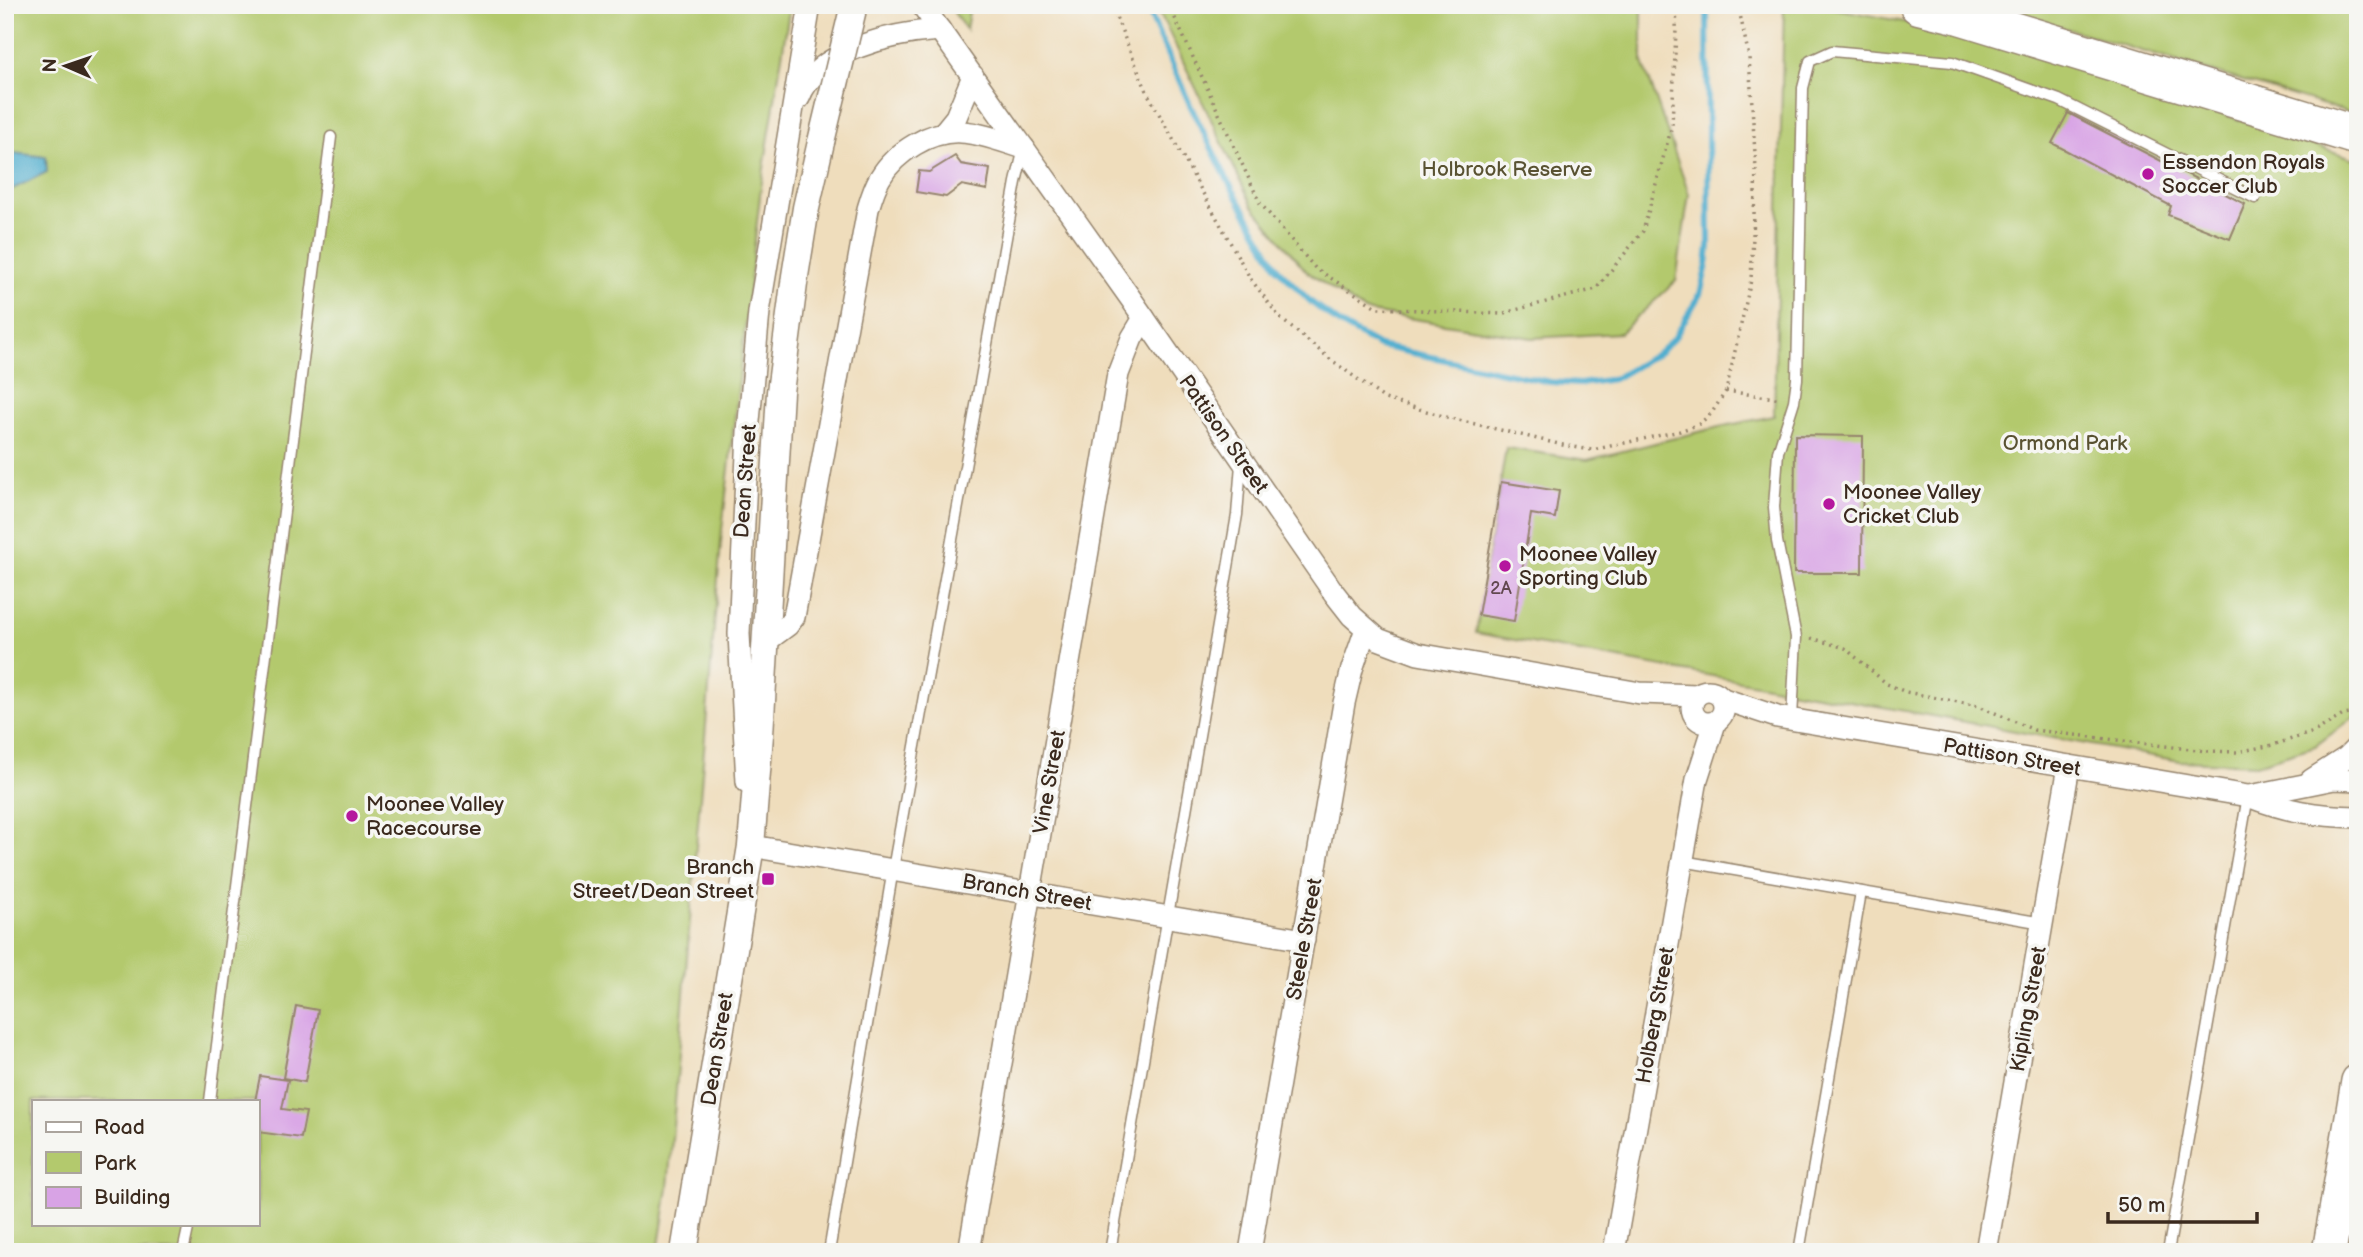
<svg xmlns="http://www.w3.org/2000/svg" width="2363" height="1257" viewBox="0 0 2363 1257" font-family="'Balsamiq Sans',sans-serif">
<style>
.green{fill:#b3c96d;stroke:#777a46;stroke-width:2;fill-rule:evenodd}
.water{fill:#51aecf;stroke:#466c76;stroke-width:2}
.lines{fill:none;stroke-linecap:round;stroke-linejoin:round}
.stream{stroke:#51aecf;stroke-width:6}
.building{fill:#d8a3e5}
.service-casing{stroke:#95846d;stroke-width:13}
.minor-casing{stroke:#95846d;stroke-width:24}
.tertiary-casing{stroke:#95846d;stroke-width:29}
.primary-casing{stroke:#95846d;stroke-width:36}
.motorway-casing{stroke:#95846d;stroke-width:41}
.path{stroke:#95846d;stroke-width:3.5;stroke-dasharray:2 5;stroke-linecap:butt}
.service{stroke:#fff;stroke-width:10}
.minor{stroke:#fff;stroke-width:21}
.tertiary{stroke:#fff;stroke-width:26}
.primary{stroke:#fff;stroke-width:33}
.motorway{stroke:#fff;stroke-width:38}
.tertiary-bridge-casing{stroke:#95846d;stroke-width:29;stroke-linecap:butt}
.tertiary-bridge{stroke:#fff;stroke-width:26}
.poi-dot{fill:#b5179e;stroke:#f6f6f2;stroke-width:2.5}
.labels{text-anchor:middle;stroke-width:7;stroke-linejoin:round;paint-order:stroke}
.number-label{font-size:18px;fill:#624850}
.poi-label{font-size:21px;fill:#3b2a1e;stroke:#f6f6f2;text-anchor:start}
.park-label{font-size:21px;fill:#595232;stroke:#f6f6f2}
.street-label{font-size:21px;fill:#3b2a1e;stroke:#f6f6f2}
</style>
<rect width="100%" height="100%" fill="#f6f6f2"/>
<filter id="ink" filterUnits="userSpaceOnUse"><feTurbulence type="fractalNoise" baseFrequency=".0143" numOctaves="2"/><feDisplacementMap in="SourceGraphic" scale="14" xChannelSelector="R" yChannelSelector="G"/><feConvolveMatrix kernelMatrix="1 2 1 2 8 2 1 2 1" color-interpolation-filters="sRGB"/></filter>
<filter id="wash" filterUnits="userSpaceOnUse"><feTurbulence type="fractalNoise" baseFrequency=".00686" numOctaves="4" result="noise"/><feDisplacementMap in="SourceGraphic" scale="28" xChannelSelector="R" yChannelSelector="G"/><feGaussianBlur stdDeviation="1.57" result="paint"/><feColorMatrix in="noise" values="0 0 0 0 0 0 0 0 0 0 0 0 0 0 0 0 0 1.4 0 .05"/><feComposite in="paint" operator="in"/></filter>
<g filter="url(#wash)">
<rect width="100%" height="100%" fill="#efddbc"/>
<!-- green -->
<g class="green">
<path d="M 5,5 L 790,5 L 761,187 L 722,530 L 668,1188 L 658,1252 L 5,1252 ZM 33,1101 L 257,1101 L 257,1224 L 33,1224 Z"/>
<polygon points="949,5 970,5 966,30"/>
<polygon points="1156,5 1642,5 1642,59 1689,194 1676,281 1620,333 1532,338 1364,311 1306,271 1252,205"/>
<polygon points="1784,5 1817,5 2013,43 2358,160 2358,714 2315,746 2257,764 2180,761 1476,633 1506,448 1587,460 1719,427 1774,416"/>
<polygon points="1987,5 2358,7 2358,115"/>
</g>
<!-- water -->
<polygon class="water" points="5,152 46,157 47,172 5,193"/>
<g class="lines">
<!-- stream -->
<polyline class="stream" points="1146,5 1191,107 1228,181 1278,269 1311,302 1340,324 1379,346 1550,382 1580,384 1614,379 1660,352 1675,337 1700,294 1707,265 1709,246 1707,5"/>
</g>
<g id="blocks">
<!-- building -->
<g class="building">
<polygon points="2068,113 2245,204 2230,239 2168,215 2171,206 2052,143"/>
<polygon points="955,156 961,164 990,169 987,190 962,185 946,197 916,192 919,171 929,172"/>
<polygon points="1795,435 1863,436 1862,573 1794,573"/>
<polygon points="1501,482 1559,491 1555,518 1531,514 1514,621 1478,615"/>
<polygon points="296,1006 318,1010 305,1082 283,1078"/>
<polygon points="260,1076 288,1080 282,1109 306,1112 301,1138 257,1132 257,1101 255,1101"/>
</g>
</g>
</g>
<g filter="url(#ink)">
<use href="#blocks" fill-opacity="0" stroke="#95846d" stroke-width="2"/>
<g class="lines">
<defs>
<g id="service">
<polyline points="1792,719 1796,637 1777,541 1774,507 1778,452 1794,401 1797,379 1803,88 1810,61 1832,51 1952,62 2059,100 2255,198"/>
<polyline points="1682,861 2043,923"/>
<polyline points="210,1101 331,137"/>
<polyline points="183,1252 189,1224"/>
<polyline points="829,1252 893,869 1016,182 1024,148"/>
<polyline points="1110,1252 1237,515 1241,464"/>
<polyline points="1799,1252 1861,892"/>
<polyline points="2168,1252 2248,796"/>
</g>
<g id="minor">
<polyline points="922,5 1131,299 1334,593 1352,616 1378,639 1418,654 1640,693 1697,695"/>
<path d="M 799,98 C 817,49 894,33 940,30"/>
<polyline points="943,133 956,117 973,76"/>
<path d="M 765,642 L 788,625 L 794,617 L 868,209 C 871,199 874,188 880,178 C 895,152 931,130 961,132 C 982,133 1004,142 1024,148"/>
<circle cx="1708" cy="707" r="16"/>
<path d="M 1723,699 L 1777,717 L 2248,796 C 2286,811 2316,816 2358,817"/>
<polyline points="2311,780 2347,757 2358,746"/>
<polyline points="747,782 739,634 748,432 759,312 810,5"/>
<polyline points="2250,796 2334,779 2358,780"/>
<polyline points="750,832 751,846 1304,940"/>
<polyline points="969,1252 1118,374 1132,338 1144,318"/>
<polyline points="1250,1252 1344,703 1352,669 1366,629"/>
<polyline points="1614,1252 1697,779 1715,723"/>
<polyline points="1986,1252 2069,766"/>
</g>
<polyline id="tertiary" points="684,1252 751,846 760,735 780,392 795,276 806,208 821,142"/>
<polyline id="primary" points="2329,1252 2358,1081"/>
<polyline id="motorway" points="1919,5 1956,14 2358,136"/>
</defs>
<!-- service casing -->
<use href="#service" class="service-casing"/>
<!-- minor casing -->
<use href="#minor" class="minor-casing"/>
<!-- tertiary casing -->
<use href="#tertiary" class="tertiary-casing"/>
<!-- primary casing -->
<use href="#primary" class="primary-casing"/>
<!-- motorway casing -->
<use href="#motorway" class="motorway-casing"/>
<!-- path -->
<g class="path">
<polyline points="1111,5 1148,94 1250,278 1280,318 1330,359 1385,399 1450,418 1567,446 1592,450 1680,431 1699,424 1711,414 1726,391 1751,280 1756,170 1749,57 1738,5"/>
<polyline points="1169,5 1260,203 1315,268 1378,308 1500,314 1596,289 1643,231 1672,126 1677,5"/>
<polyline points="956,8 956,5"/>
<polyline points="1726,391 1781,399"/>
<polyline points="1811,638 1845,648 1887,684 1906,692 1979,706 2034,730 2206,751 2237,752 2273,745 2314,732 2343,715 2358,713"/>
</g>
<!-- service -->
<use href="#service" class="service"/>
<!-- minor -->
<use href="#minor" class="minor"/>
<!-- tertiary -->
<use href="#tertiary" class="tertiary"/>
<!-- primary -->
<use href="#primary" class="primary"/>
<!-- motorway -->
<use href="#motorway" class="motorway"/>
<defs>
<polyline id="tertiary-bridge" points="821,142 854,5"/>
</defs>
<!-- tertiary-bridge casing -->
<use href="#tertiary-bridge" class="tertiary-bridge-casing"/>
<!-- tertiary-bridge -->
<use href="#tertiary-bridge" class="tertiary-bridge"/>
</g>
</g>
<!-- markers -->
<g class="poi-dot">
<circle cx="2148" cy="174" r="7"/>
<circle cx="1829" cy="504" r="7"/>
<circle cx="1505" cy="566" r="7"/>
<circle cx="352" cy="816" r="7"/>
<rect x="761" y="872" width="14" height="14" rx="3.5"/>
</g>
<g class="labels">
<!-- number labels -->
<g class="number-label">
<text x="1501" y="594">2A</text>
</g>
<!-- poi labels -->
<g class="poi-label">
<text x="2162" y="169">Essendon Royals<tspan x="2162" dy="24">Soccer Club</tspan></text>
<text x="1843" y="499">Moonee Valley<tspan x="1843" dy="24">Cricket Club</tspan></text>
<text x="1519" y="561">Moonee Valley<tspan x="1519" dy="24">Sporting Club</tspan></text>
<text x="366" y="811">Moonee Valley<tspan x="366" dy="24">Racecourse</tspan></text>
<text x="754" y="874" text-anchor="end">Branch<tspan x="754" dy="24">Street/Dean Street</tspan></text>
</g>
<!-- park labels -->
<g class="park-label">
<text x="1507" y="176">Holbrook Reserve</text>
<text x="2065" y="450">Ormond Park</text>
</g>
<!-- street labels -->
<g class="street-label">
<text transform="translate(1224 434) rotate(55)" y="7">Pattison Street</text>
<text transform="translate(745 481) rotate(-86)" y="7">Dean Street</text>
<text transform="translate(2012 757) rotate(10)" y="7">Pattison Street</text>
<text transform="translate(1049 782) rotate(-80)" y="7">Vine Street</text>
<text transform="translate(1027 892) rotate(10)" y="7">Branch Street</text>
<text transform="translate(1304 939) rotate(-80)" y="7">Steele Street</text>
<text transform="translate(2028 1009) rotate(-80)" y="7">Kipling Street</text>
<text transform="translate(1655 1015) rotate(-80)" y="7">Holberg Street</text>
<text transform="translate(717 1049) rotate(-81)" y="7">Dean Street</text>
</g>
</g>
<!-- margin -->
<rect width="2363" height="1257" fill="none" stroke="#f6f6f2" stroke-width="28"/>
<!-- legend -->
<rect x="32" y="1100" width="228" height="126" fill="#f6f6f2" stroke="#aba49d" stroke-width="2"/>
<rect x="46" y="1122" width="35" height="10" fill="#ffffff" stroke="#aba49d" stroke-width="2"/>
<text x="94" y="1134" font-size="21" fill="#3b2a1e">Road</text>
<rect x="46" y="1152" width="35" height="21" fill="#b3c96d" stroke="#aba49d" stroke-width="2"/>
<text x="94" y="1170" font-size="21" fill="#3b2a1e">Park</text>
<rect x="46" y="1187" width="35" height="21" fill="#d8a3e5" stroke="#aba49d" stroke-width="2"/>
<text x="94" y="1204" font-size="21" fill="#3b2a1e">Building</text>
<!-- north arrow -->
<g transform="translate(66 66) rotate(272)" stroke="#f6f6f2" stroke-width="5" paint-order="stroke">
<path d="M0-5L12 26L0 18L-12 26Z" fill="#3b2a1e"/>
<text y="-10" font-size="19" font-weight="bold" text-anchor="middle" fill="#3b2a1e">N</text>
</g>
<!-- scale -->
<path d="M2108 1212v10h149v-10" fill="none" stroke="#3b2a1e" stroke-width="3.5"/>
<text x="2118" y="1212" font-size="21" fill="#3b2a1e" stroke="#f6f6f2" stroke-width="5" paint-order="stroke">50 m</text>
</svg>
